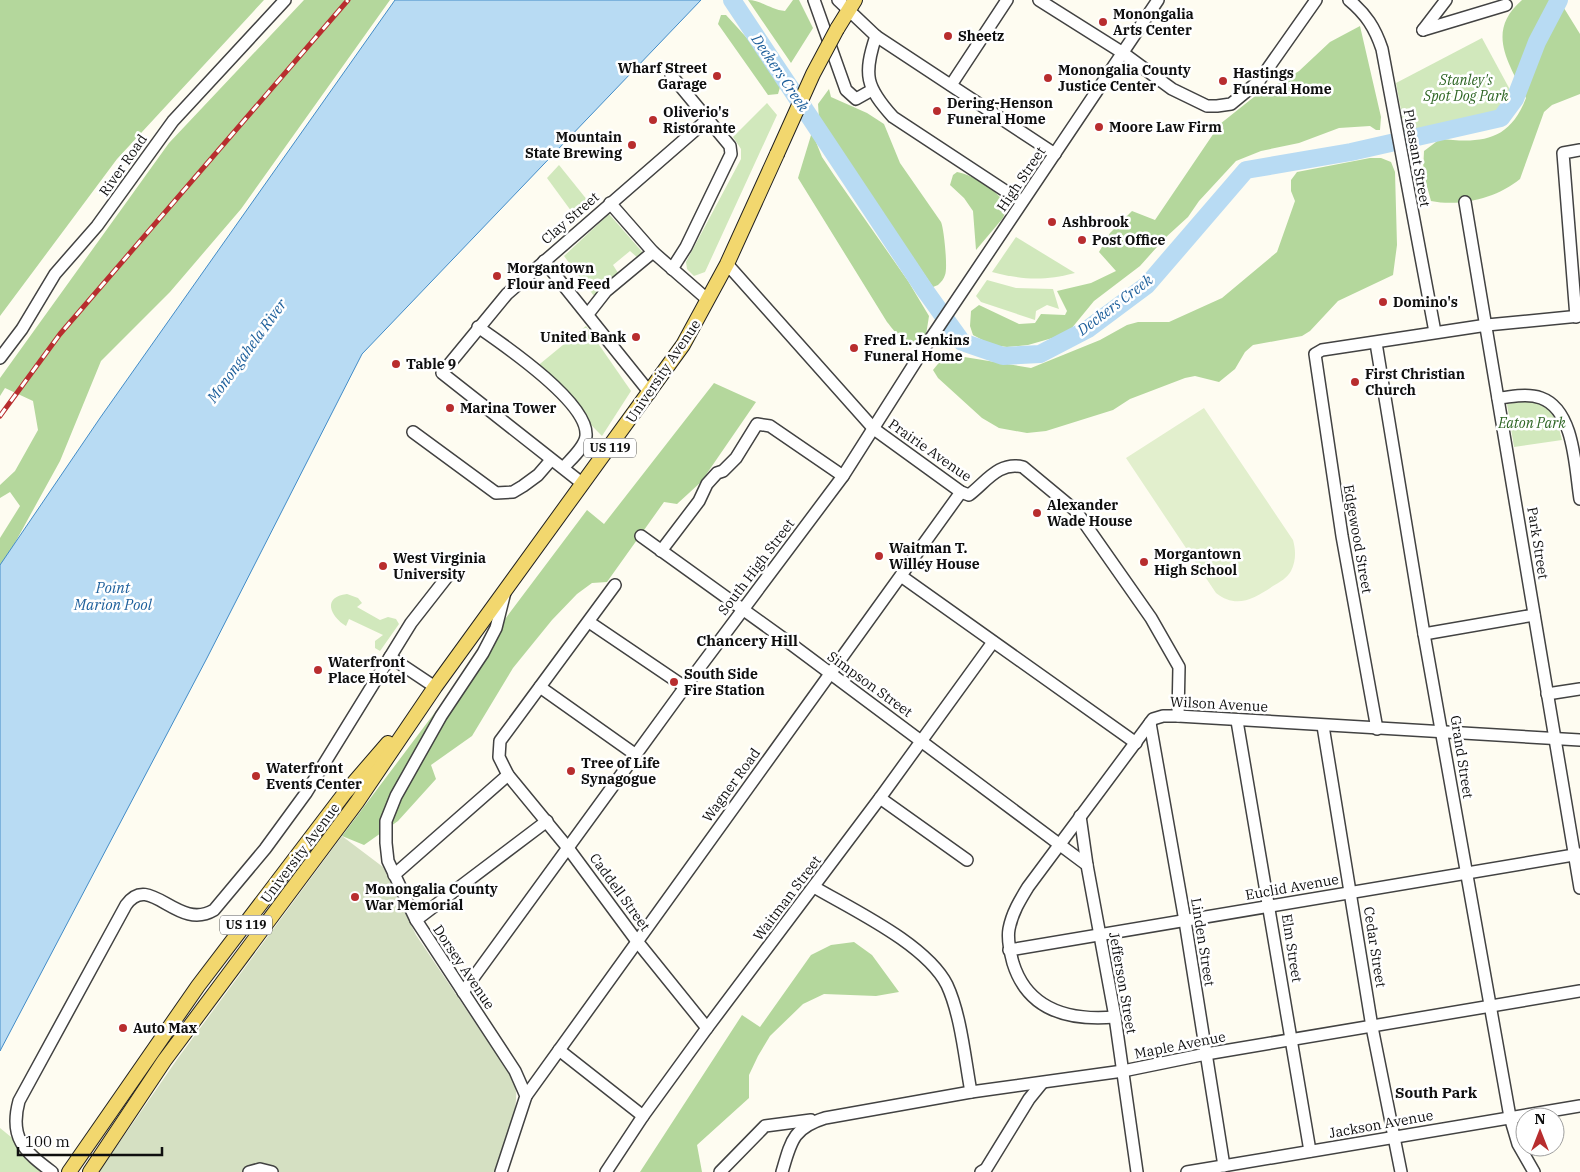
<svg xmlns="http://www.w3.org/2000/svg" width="1580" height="1172" viewBox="0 0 1580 1172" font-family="'IBM Plex Serif',serif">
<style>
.green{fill:#d1e8bc}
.forest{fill:#b4d79c}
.cemetery{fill:#d5e0c2}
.pitch{fill:#e2efcd}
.water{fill:#b8dbf3;stroke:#438cc7}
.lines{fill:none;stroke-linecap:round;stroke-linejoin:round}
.river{stroke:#b8dbf3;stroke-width:18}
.minor-casing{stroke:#424242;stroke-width:14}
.major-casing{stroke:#202020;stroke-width:16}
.minor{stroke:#fff;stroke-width:11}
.major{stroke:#f2d76e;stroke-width:14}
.rail-casing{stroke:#b82d2e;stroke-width:5}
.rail{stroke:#fff;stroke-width:3;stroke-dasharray:9;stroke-linecap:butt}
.major-bridge-casing{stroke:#202020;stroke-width:16;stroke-linecap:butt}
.major-bridge{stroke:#f2d76e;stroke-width:14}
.poi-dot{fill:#b82d2e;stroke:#fff;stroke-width:2}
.labels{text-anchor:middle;stroke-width:5;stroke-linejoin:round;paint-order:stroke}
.shield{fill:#fff;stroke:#575757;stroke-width:1}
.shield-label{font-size:12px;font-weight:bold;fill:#0f0f0f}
.poi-label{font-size:14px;font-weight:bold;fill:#0f0f0f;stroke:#fff;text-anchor:start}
.park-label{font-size:14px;font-style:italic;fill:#2c6422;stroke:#fff}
.street-label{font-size:14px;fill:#0f0f0f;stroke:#fff}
.water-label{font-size:15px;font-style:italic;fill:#1d5f9b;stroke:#fff}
.neighbourhood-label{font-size:15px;font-weight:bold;fill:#0f0f0f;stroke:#fff}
</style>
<rect width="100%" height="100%" fill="#fefcf1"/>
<!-- green -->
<g class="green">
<polygon points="1482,38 1515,99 1501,118 1406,137 1396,83"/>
<polygon points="767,103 777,115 705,272 694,276 687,269 686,262 741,159 741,149 733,137"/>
<polygon points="559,165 592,206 577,219 547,178"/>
<polygon points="609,214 645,255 638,258 630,251 613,265 620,276 594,296 564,256"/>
<path d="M 1016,237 L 1075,273 C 1044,281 1023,280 992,272 Z"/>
<polygon points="987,280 1016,288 1053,289 1059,309 1047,305 1036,311 1035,320 981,302 976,296"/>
<polygon points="586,326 631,391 602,436 535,368"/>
<path d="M 1527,401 C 1551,404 1557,419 1562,440 L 1514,447 L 1507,404 Z"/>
<path d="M 347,594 L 358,598 L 362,603 L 357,607 L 380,620 L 388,617 L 396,619 L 399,624 L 380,651 L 375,648 L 375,641 L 383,635 L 349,619 L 346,626 C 330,616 322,597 347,594 Z"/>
<polygon points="0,1128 54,1172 0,1172"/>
</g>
<!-- forest -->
<g class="forest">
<polygon points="0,0 264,0 117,159 0,316"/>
<polygon points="304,0 390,0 241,209 170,292 101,361 60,461 0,570 0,538 20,506 10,492 0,498 0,485 15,471 38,430 33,401 5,388 0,396 0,378 169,143"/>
<path d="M 748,0 C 761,0 771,10 785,11 L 793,0 L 799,0 L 813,28 L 791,63 Z"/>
<path d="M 1522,0 L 1559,0 L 1580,34 L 1580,94 L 1552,105 L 1544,112 L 1520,179 C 1497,198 1461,207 1431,201 L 1423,172 L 1424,151 L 1440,139 C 1481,143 1509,142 1526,98 C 1509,63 1485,32 1522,0 Z"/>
<path d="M 721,15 L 726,15 C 746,37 766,58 781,84 L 778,94 L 768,95 L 718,24 Z"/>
<polygon points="1360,26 1381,117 1380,130 1376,130 1370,126 1339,128 1299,143 1261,151 1236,161 1199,201 1188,217 1165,238 1140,266 1094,301 1071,329 1063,335 1028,345 1007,347 992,345 973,335 970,326 971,311 979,305 1019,324 1035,323 1041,314 1065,315 1067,311 1057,291 1091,283 1116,271 1099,252 1110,233 1132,211 1155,220 1220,124 1264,89 1282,82 1299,71 1330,42"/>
<path d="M 829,89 L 831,97 L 867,113 L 884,124 L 900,163 L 941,222 C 944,228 948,269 945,275 C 944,279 941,282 938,285 L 933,287 L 819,119 L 818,104 Z"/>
<path d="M 812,132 L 822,157 L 834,175 L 908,281 L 929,316 L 926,335 L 918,343 C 902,344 897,334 887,322 L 798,178 Z"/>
<polygon points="1370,158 1381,158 1391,162 1395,172 1397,245 1393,275 1338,301 1310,331 1302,336 1253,345 1245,352 1235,369 1219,382 1195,376 1185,378 1130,399 1113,410 1046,431 1027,433 999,428 982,418 938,378 933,370 946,354 1031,368 1100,340 1127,325 1138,322 1169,322 1222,298 1277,252 1295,201 1291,191 1291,180 1297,172"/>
<path d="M 957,172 C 974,175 1001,192 1007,208 L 1003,218 L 976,250 L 973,211 L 964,198 L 950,185 L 953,175 Z"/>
<polygon points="714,383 756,402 701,482 677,504 664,502 607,582 592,583 577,594 552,620 513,668 472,736 431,765 436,779 398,821 364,845 342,836 587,510 604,524"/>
<polygon points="854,942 872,955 899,992 876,996 824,994 803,1004 770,1036 758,1056 749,1075 749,1098 697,1145 702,1172 640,1172 742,1015 760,1027 811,955 831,945"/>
</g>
<!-- cemetery -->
<path class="cemetery" d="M 342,836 L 383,867 L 416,935 L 513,1079 C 524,1104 503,1145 495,1172 L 99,1172 L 178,1058 Z"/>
<!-- pitch -->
<path class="pitch" d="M 1204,408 L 1293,540 C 1296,551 1296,561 1291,571 C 1287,578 1280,582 1273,586 C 1254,599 1236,609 1216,593 L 1126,458 Z"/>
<!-- water -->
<polygon class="water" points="395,0 701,0 362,354 207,658 0,1051 0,565 100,418"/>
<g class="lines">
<!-- river -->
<polyline class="river" points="732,0 924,289 962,342 1003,356 1040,354 1088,329 1147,285 1246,170 1351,152 1501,118 1515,99 1537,42 1559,0"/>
<defs>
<g id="minor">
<polyline points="814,0 846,90 856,99 872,90"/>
<polyline points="838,0 876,36 1055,154"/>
<polyline points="1039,0 1123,53 1172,89 1207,106 1217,106 1231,104 1259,81 1316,0"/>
<path d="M 1349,0 C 1366,14 1375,28 1382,49 L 1435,332"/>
<polyline points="1423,30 1506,5"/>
<polyline points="1423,30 1446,0"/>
<path d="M 876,36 C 863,75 866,87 893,117 L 1016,198"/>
<polyline points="671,75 730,146 731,154 686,247 672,269"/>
<polyline points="951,85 1007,0"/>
<polyline points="1465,202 1580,888"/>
<polyline points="610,203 653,252 708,300"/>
<polyline points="544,261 650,393"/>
<path d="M 727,264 L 874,429 L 961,492 L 969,495 C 986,482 999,461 1023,467 L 1076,511 L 1151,618 L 1179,667 L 1178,716"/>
<polyline points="588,314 606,291 653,252"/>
<polyline points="1576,317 1563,153 1580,150"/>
<path d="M 478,327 C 504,345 589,403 586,436 C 585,447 571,459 564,467"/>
<polyline points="1376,343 1424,634 1510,1117 1518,1144 1534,1172"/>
<polyline points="0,358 22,329 55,274 97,226 173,121 285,0"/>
<path d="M 1498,398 C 1512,397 1527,393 1541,398 C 1575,410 1575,469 1580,499"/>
<polyline points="413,432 496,493 513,492 523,486 538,475 551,460"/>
<polyline points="583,484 442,373 507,294 708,119"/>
<polyline points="641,536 791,644 1087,865 1115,1017 1137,1172"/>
<polyline points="661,551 699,501 707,484 717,473 723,471 736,458 757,424 770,426 843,476"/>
<polyline points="901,576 1136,743"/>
<polyline points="615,585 500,741 499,757 508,775 568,848 636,940 707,1028"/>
<polyline points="589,622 685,687"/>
<polyline points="1424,634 1534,615"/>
<polyline points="390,657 435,687"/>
<polyline points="540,687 636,755"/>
<polyline points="1547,694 1580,689"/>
<polyline points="1237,721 1310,1151"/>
<polyline points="1150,723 1185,921 1224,1166"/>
<polyline points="1323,726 1372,1027 1401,1172"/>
<polyline points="1377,729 1342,536 1315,354 1322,350 1487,325 1580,316"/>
<polyline points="880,798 967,860"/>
<polyline points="1080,816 1087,865"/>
<polyline points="394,875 508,775"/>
<path d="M 814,887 C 853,910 926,944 947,985 C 961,1015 965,1060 971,1092"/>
<polyline points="416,920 547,821"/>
<polyline points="1009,950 1580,854"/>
<polyline points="463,992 685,687 843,476 925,347 1158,0"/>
<path d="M 1115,1017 C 1070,1021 1028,1011 1013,963 C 1010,952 1007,940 1009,929 C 1012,913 1020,900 1028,887 L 1153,719 L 1163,716 L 1178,716 L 1580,740"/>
<polyline points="559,1050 643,1116"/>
<polyline points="526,1096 961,492"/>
<path d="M 52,1172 C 24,1151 9,1138 19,1101 L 126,905 C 150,871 177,932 214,910 L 265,849 L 306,793 L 411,623 L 447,577"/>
<polyline points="249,1172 260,1169 272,1172"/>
<polyline points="501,1172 526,1096 515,1071 416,920 388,861 386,843 386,821 396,796 441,716 483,653 496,628 505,592"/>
<polyline points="606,1172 643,1116 707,1028 880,798 993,642"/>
<polyline points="720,1172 765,1126 811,1120"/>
<path d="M 782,1172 C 791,1141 793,1128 825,1118 L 971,1092 L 1123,1071 L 1206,1054 L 1580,991"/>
<polyline points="981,1172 986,1169 1029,1099 1042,1083"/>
<polyline points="1187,1172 1580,1106"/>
</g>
<g id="major">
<polyline points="837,29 855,0"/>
<polyline points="69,1172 198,986 344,794 388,743"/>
<polyline points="90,1172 164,1061 357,802 435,687 683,345 727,264 777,154"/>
</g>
</defs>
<!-- minor casing -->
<use href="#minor" class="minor-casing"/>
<!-- major casing -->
<use href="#major" class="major-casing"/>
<!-- minor -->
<use href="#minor" class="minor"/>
<!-- major -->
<use href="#major" class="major"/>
<defs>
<polyline id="rail" points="0,416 60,334 348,0"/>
</defs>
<!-- rail casing -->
<use href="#rail" class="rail-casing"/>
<!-- rail -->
<use href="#rail" class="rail"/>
<defs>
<polyline id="major-bridge" points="777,154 813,74 837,29"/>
</defs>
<!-- major-bridge casing -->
<use href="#major-bridge" class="major-bridge-casing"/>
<!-- major-bridge -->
<use href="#major-bridge" class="major-bridge"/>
</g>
<!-- markers -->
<g class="poi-dot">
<circle cx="1103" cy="22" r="5"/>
<circle cx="948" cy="36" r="5"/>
<circle cx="717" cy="76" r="5"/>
<circle cx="1048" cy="78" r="5"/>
<circle cx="1223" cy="81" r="5"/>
<circle cx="937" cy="111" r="5"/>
<circle cx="653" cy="120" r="5"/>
<circle cx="1099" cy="127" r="5"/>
<circle cx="632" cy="145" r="5"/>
<circle cx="1052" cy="222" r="5"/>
<circle cx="1082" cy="240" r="5"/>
<circle cx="497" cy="276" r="5"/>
<circle cx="1383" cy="302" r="5"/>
<circle cx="636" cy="337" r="5"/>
<circle cx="854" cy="348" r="5"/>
<circle cx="396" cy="364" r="5"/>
<circle cx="1355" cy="382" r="5"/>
<circle cx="450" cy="408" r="5"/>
<circle cx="1037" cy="513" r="5"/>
<circle cx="879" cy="556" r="5"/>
<circle cx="1144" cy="562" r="5"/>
<circle cx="383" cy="566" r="5"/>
<circle cx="318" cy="670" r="5"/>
<circle cx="674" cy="682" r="5"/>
<circle cx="571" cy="771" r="5"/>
<circle cx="256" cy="776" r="5"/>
<circle cx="355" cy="897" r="5"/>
<circle cx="123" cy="1028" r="5"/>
</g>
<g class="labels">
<!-- shield labels -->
<g class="shield">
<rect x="584" y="438.5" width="52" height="19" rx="4"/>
<rect x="220" y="915.5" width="52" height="19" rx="4"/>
</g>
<g class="shield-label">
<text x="610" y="452">US 119</text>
<text x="246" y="929">US 119</text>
</g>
<!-- poi labels -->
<g class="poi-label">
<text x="1113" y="19">Monongalia<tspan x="1113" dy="16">Arts Center</tspan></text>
<text x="958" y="41">Sheetz</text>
<text x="707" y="73" text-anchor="end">Wharf Street<tspan x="707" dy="16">Garage</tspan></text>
<text x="1058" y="75">Monongalia County<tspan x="1058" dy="16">Justice Center</tspan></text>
<text x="1233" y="78">Hastings<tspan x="1233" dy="16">Funeral Home</tspan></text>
<text x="947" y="108">Dering-Henson<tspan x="947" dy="16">Funeral Home</tspan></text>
<text x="663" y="117">Oliverio's<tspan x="663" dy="16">Ristorante</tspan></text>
<text x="1109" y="132">Moore Law Firm</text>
<text x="622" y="142" text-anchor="end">Mountain<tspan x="622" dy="16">State Brewing</tspan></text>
<text x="1062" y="227">Ashbrook</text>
<text x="1092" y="245">Post Office</text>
<text x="507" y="273">Morgantown<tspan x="507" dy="16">Flour and Feed</tspan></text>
<text x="1393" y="307">Domino's</text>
<text x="626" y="342" text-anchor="end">United Bank</text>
<text x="864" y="345">Fred L. Jenkins<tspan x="864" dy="16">Funeral Home</tspan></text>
<text x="406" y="369">Table 9</text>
<text x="1365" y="379">First Christian<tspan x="1365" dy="16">Church</tspan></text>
<text x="460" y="413">Marina Tower</text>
<text x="1047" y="510">Alexander<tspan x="1047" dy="16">Wade House</tspan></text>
<text x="889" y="553">Waitman T.<tspan x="889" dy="16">Willey House</tspan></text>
<text x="1154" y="559">Morgantown<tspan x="1154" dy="16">High School</tspan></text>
<text x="393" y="563">West Virginia<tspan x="393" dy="16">University</tspan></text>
<text x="328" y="667">Waterfront<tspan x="328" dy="16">Place Hotel</tspan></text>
<text x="684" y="679">South Side<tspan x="684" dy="16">Fire Station</tspan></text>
<text x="581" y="768">Tree of Life<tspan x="581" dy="16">Synagogue</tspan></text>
<text x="266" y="773">Waterfront<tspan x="266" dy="16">Events Center</tspan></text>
<text x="365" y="894">Monongalia County<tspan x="365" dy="16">War Memorial</tspan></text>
<text x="133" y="1033">Auto Max</text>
</g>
<!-- park labels -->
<g class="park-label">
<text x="1466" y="85">Stanley's<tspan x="1466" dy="16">Spot Dog Park</tspan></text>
<text x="1532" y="428">Eaton Park</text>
</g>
<!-- street labels -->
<g class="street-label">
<text transform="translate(1417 158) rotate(80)" y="5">Pleasant Street</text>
<text transform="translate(123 165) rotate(-55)" y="5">River Road</text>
<text transform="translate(1021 179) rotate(-56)" y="5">High Street</text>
<text transform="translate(570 218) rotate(-41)" y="5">Clay Street</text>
<text transform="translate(663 371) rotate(-56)" y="5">University Avenue</text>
<text transform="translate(930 450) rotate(35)" y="5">Prairie Avenue</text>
<text transform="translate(1358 539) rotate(80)" y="5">Edgewood Street</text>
<text transform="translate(1538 543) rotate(81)" y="5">Park Street</text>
<text transform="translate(756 567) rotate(-53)" y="5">South High Street</text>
<text transform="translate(870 684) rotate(36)" y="5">Simpson Street</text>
<text transform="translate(1219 704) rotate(3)" y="5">Wilson Avenue</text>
<text transform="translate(1462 757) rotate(81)" y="5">Grand Street</text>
<text transform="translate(731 785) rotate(-54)" y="5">Wagner Road</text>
<text transform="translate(300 853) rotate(-53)" y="5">University Avenue</text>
<text transform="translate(1292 887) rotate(-10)" y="5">Euclid Avenue</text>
<text transform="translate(620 892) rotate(54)" y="5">Caddell Street</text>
<text transform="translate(787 898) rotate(-53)" y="5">Waitman Street</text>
<text transform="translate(1203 942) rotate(81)" y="5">Linden Street</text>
<text transform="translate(1375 947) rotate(81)" y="5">Cedar Street</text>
<text transform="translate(1292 948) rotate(81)" y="5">Elm Street</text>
<text transform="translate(464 967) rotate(56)" y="5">Dorsey Avenue</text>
<text transform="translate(1123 983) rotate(80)" y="5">Jefferson Street</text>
<text transform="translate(1180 1045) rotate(-11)" y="5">Maple Avenue</text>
<text transform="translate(1381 1124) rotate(-10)" y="5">Jackson Avenue</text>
</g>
<!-- water labels -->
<g class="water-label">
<text transform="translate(780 73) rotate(56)" y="5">Deckers Creek</text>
<text transform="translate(1115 305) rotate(-37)" y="5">Deckers Creek</text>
<text transform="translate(247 351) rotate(-54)" y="5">Monongahela River</text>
<text x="113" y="593">Point<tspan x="113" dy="17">Marion Pool</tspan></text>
</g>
<!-- neighbourhood labels -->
<g class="neighbourhood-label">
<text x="747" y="646">Chancery Hill</text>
<text x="1436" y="1098">South Park</text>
</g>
</g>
<!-- north arrow -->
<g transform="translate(1540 1132)"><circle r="24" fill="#ffffff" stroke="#9f9f9f"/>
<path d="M0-4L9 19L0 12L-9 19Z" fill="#b82d2e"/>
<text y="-8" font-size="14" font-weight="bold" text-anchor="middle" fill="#0f0f0f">N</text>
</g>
<!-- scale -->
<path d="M18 1147v8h144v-8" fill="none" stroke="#0f0f0f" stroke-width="2.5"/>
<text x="25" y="1147" font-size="15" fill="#0f0f0f" stroke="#ffffff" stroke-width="4" paint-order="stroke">100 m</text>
</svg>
